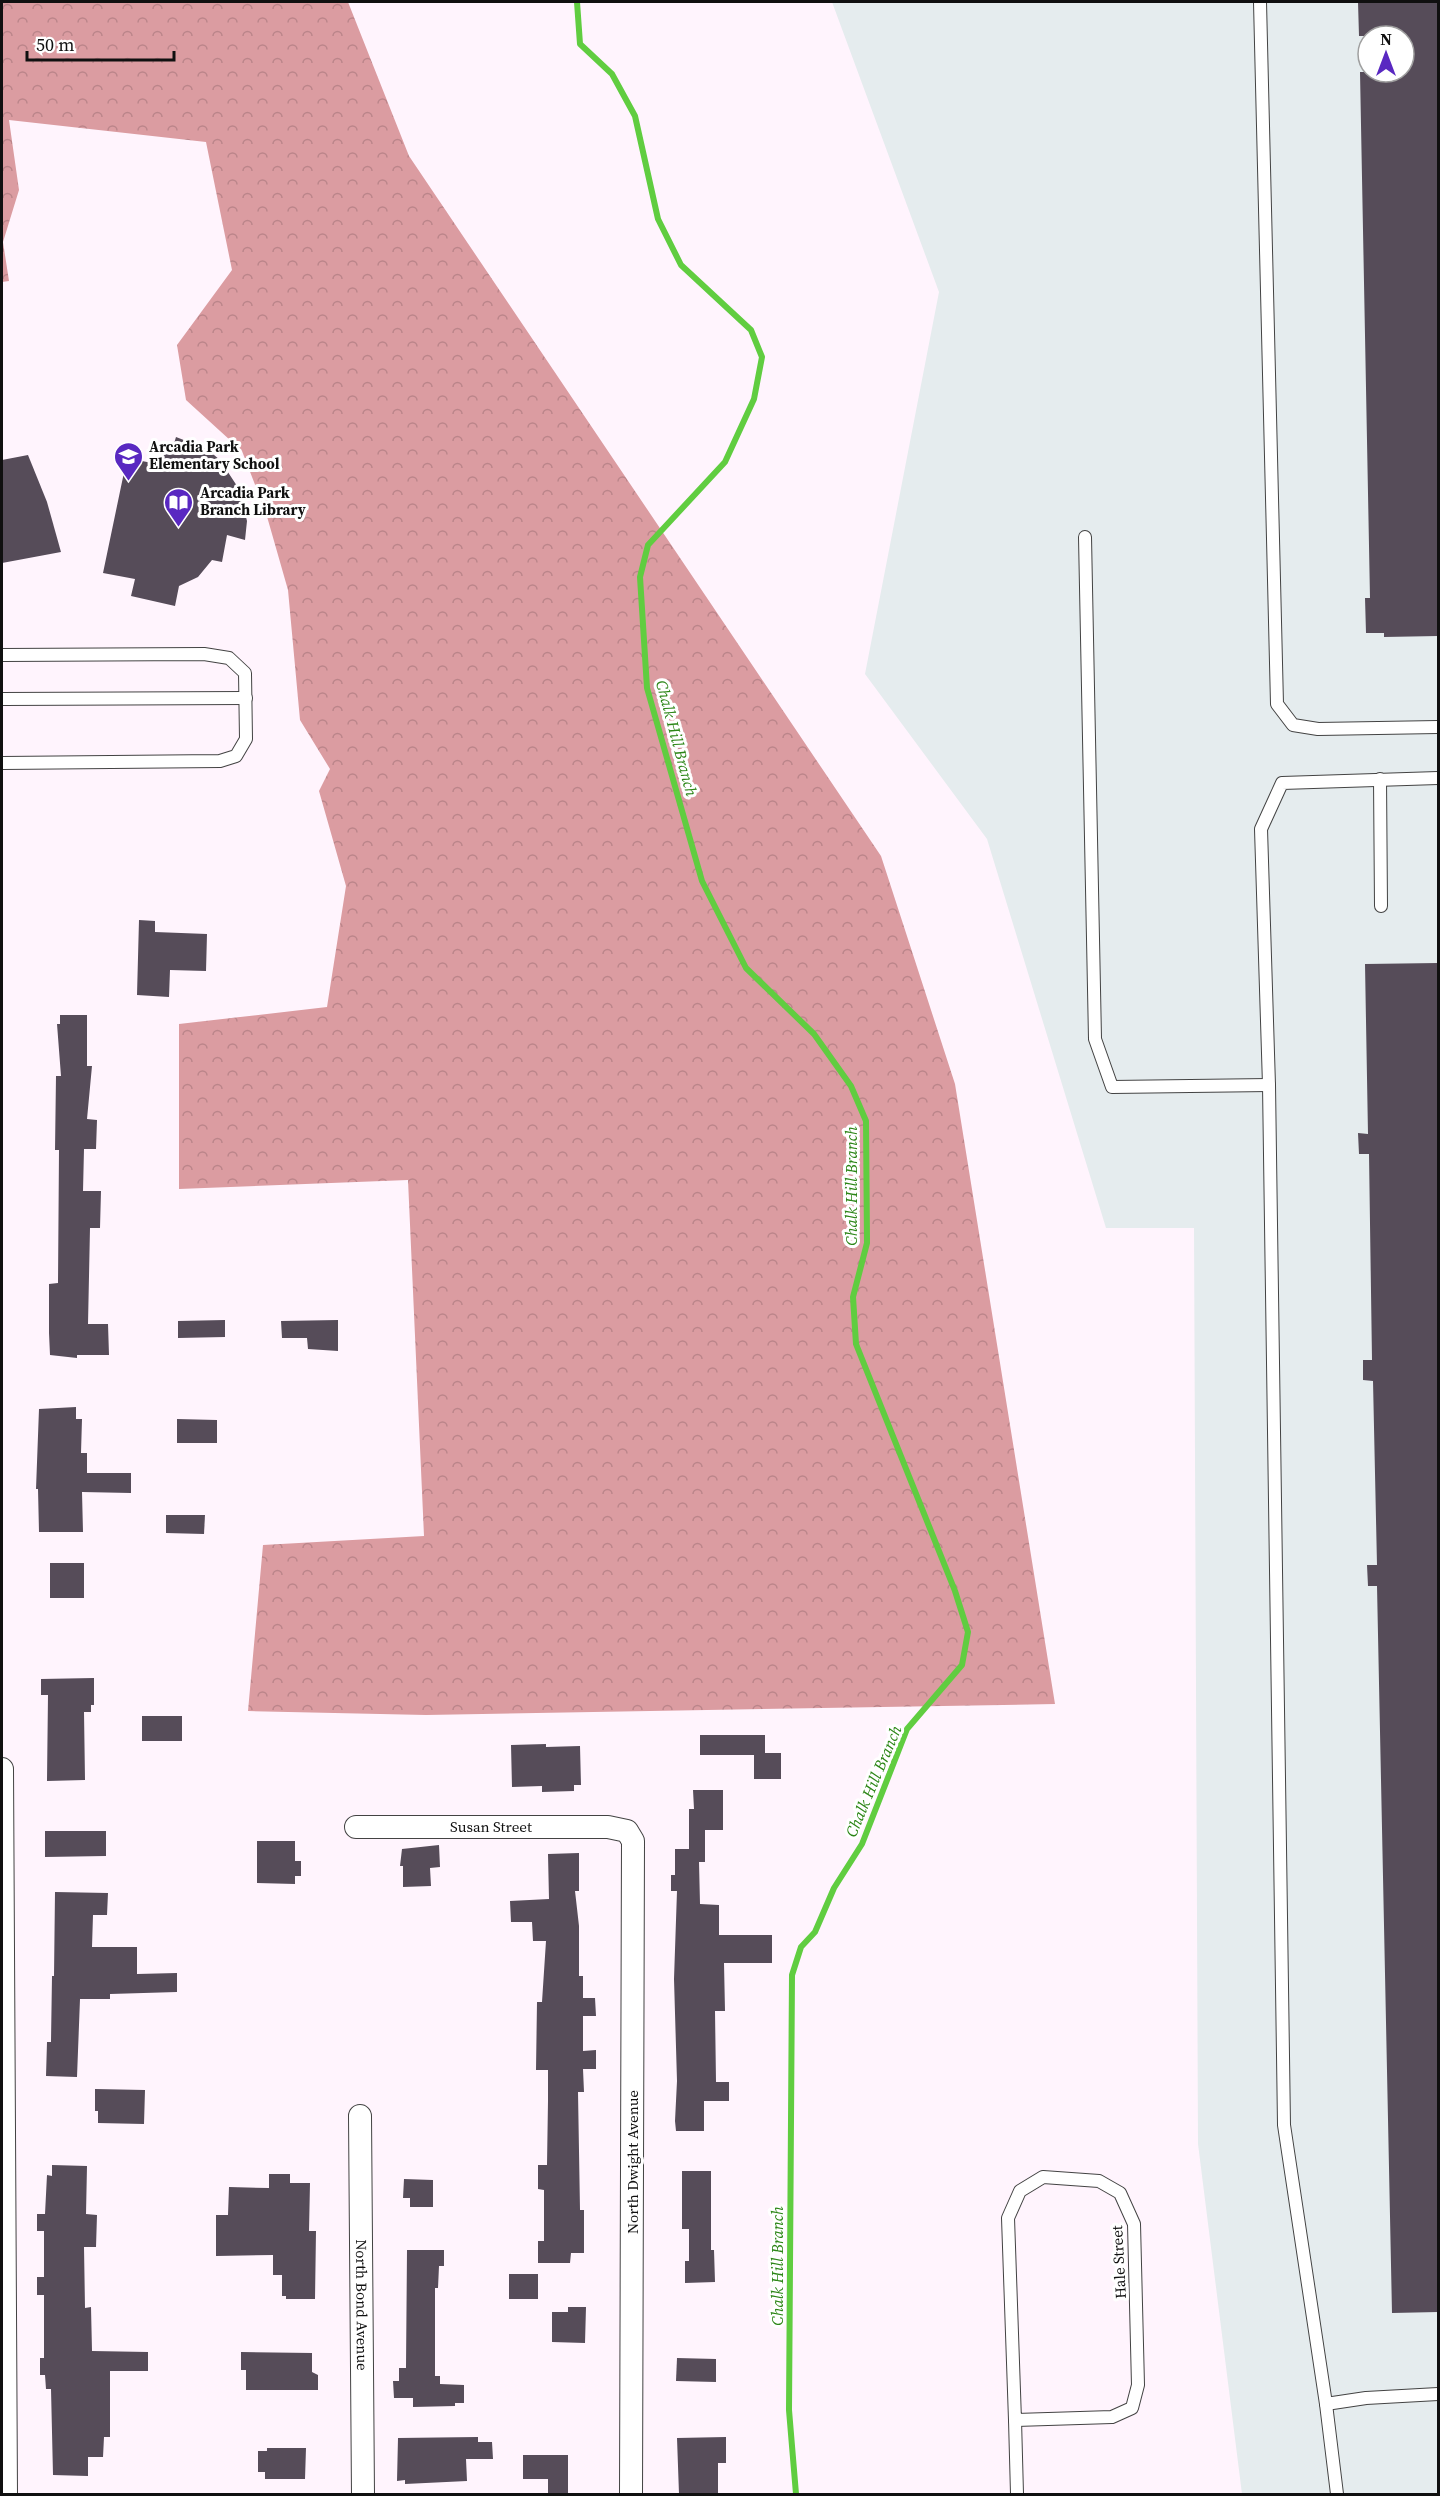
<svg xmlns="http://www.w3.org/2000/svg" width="1440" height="2496" viewBox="0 0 1440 2496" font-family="'Source Serif 4',serif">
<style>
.industrial{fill:#e5ecee;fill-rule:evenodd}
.forest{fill:url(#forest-crowns)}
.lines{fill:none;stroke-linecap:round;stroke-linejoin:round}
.stream{stroke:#60cd40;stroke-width:6}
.building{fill:#564c59}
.lane-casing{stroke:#434343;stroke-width:14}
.street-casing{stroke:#434343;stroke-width:24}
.lane{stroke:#fff;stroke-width:12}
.street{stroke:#fff;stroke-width:22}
.labels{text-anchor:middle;stroke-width:6;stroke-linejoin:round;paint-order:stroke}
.poi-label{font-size:15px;font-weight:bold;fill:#101010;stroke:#fff;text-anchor:start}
.street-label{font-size:15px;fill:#101010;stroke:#fff}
.water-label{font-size:16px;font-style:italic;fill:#2c8617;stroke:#fff}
</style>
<defs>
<pattern id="forest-crowns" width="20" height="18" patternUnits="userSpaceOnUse" patternTransform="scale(1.5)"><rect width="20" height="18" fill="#db9ca1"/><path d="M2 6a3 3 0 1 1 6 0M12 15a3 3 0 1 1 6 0" fill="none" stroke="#bb858a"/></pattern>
</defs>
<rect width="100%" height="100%" fill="#fff4fd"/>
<!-- industrial -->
<path class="industrial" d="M 832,2 L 1438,2 L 1438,2494 L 1242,2494 L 1198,2144 L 1194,1228 L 1106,1228 L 987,839 L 865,674 L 939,292 ZM 1368,36 L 1404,36 L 1404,72 L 1368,72 Z"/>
<!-- forest -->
<polygon class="forest" points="2,2 348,2 409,156 881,856 955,1084 1055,1704 426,1715 248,1711 263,1545 424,1536 408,1180 179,1189 179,1024 327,1007 346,886 319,791 330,769 300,720 288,590 266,513 242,451 186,400 177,345 232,270 206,142 9,120 19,190 3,242 9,281 2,282"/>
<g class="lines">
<!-- stream -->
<polyline class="stream" points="577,2 580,44 612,74 635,116 658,219 681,265 751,330 762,357 754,399 725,462 648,545 640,577 647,688 702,881 746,968 814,1034 851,1086 866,1121 867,1243 853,1297 856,1344 955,1591 968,1632 962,1665 907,1729 862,1844 834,1888 815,1932 801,1947 792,1975 789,2410 796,2494"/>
</g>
<!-- building -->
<g class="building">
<polygon points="1358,2 1438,2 1438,636 1384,637 1384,633 1366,633 1365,598 1370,598 1360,72 1404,72 1404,36 1359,36"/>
<polygon points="176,437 207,449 220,460 239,489 247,521 245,540 227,535 222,562 212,560 198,577 179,586 175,606 131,596 135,579 103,573 127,458 152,463 160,453 172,450"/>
<polygon points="28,455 47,502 61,552 2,563 2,460"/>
<polygon points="139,920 155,921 155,932 207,934 206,971 170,970 169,997 137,995"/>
<polygon points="1438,963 1438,2312 1392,2313 1377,1586 1368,1586 1367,1565 1377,1565 1373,1381 1363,1380 1363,1360 1372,1360 1369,1154 1359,1154 1358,1133 1368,1134 1365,964"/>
<polygon points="60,1015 87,1015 87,1066 92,1066 87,1119 97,1120 96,1149 84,1149 83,1191 101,1191 100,1228 90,1228 88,1324 108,1324 109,1355 77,1355 77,1358 50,1355 49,1333 49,1284 58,1283 59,1150 55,1150 56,1076 61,1076 57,1024 60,1024"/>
<polygon points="225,1320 225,1337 178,1338 178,1321"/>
<polygon points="338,1320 338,1351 308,1349 307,1338 282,1338 281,1321"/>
<polygon points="76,1407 76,1419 82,1419 81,1453 87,1453 87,1473 131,1473 131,1493 82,1492 83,1532 39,1532 38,1489 36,1489 39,1409"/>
<polygon points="177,1419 217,1420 217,1443 177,1443"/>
<polygon points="166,1515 205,1515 204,1534 166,1533"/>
<rect x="50" y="1563" width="34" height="35"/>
<polygon points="94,1678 94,1705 91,1705 91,1712 84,1712 85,1780 47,1781 48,1695 41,1695 41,1679"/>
<rect x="142" y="1716" width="40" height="25"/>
<polygon points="700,1735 765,1735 765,1753 781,1753 781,1779 754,1779 754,1755 700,1755"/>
<polygon points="546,1744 546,1747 580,1746 581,1785 574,1785 574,1791 542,1792 542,1786 512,1787 511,1745"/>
<polygon points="693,1790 723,1790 723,1830 705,1830 705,1862 699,1862 700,1904 719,1905 719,1935 772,1935 772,1963 724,1963 725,2011 715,2011 716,2082 729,2082 729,2101 704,2101 704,2131 676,2131 675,2121 677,2081 674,1979 677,1891 671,1891 671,1875 675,1875 675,1849 689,1849 689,1809 694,1809"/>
<polygon points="45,1831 106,1831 106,1856 45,1857"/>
<polygon points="257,1841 295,1841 295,1861 301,1861 301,1876 295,1876 295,1884 257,1883"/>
<polygon points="439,1845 440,1867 430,1868 431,1886 403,1887 403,1866 400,1866 402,1849"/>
<polygon points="579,1853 579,1891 575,1891 579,1926 579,1976 583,1976 583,1998 595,1998 596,2016 583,2016 583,2051 596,2050 596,2069 583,2069 584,2092 578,2092 580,2210 584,2210 584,2253 571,2253 570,2263 538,2263 538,2241 544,2241 544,2190 538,2189 538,2165 547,2165 548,2101 548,2070 536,2070 537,2002 542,2002 546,1941 533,1941 532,1922 511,1922 510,1901 549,1899 548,1854"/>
<polygon points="55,1892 108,1893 107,1915 93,1915 92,1947 137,1947 137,1974 177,1973 177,1992 110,1994 110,1999 80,1999 77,2077 46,2076 47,2042 51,2042 52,1976 54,1976"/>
<polygon points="95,2089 145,2090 144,2124 98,2123 98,2111 95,2111"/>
<polygon points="52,2165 87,2166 86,2214 97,2215 96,2247 84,2247 85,2308 91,2307 92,2351 148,2352 148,2371 110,2371 110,2437 104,2437 103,2457 88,2457 88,2476 53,2475 51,2389 46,2389 45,2375 40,2375 40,2358 44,2358 44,2295 37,2295 37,2277 44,2277 44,2231 37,2231 37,2214 45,2214 47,2175 52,2176"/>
<polygon points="682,2171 711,2171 711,2250 714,2250 715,2282 685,2283 685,2261 689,2261 689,2229 682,2229"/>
<polygon points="269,2174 290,2174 290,2183 310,2183 309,2231 316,2231 315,2299 286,2299 286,2296 282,2296 282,2275 273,2275 273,2255 216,2256 216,2215 228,2215 229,2187 269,2188"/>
<polygon points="404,2179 433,2180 433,2207 410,2207 410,2198 403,2198"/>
<polygon points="407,2250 444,2250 444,2266 439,2266 438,2288 435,2288 435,2376 440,2376 440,2384 464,2385 464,2403 455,2403 455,2406 413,2407 413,2398 394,2398 393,2381 399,2381 399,2368 406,2368"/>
<rect x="509" y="2274" width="29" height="25"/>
<polygon points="568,2307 586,2307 585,2343 552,2342 552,2312 568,2312"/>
<polygon points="241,2352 312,2353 312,2372 318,2375 318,2390 246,2390 246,2370 241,2370"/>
<polygon points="677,2358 716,2359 716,2382 676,2381"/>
<polygon points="478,2437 478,2442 492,2442 493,2459 466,2459 467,2481 405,2484 405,2480 397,2481 398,2438"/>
<polygon points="726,2437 726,2463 718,2463 718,2494 679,2494 677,2438"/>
<polygon points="267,2448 306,2448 305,2479 265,2479 265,2472 258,2472 258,2451 267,2451"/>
<polygon points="523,2455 568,2455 568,2494 548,2494 548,2479 523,2479"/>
</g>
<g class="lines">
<defs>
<g id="lane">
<polyline points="1260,2 1277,704 1293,725 1318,729 1438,727"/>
<polyline points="1085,537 1095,1039 1112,1087 1269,1085"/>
<polyline points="2,655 204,654 229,658 245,673 246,739 236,756 220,761 2,763"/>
<polyline points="2,699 246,698"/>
<polyline points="1438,778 1282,783 1261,829 1269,1085 1284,2125 1326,2404 1366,2398 1438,2394"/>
<polyline points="1380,779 1381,906"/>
<polygon points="1043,2177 1099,2181 1120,2193 1134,2224 1138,2385 1132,2408 1112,2417 1015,2420 1008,2218 1020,2191"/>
<polyline points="1326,2404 1337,2494"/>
<polyline points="1015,2420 1017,2494"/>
</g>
<g id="street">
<polyline points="2,1769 6,2494"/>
<path id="s1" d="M 356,1827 L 608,1827 L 627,1831 L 633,1841 L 631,2494"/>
<path id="s2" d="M 360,2116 L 363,2494"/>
</g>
</defs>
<!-- lane casing -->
<use href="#lane" class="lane-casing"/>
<!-- street casing -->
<use href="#street" class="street-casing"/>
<!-- lane -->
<use href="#lane" class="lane"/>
<!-- street -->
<use href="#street" class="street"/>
</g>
<!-- icons -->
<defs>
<symbol id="school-pin" viewBox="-11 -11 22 30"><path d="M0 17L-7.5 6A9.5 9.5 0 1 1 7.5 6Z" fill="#5928c1" stroke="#fff"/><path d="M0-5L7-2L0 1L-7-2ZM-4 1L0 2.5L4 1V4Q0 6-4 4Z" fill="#fff"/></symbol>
<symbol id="library-pin" viewBox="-11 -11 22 30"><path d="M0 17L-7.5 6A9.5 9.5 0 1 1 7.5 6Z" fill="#5928c1" stroke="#fff"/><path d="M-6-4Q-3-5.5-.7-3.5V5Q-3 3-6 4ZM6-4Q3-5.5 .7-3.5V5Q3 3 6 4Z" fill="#fff"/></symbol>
</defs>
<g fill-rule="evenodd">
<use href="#school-pin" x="112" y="440" width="33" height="45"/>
<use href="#library-pin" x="162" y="486" width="33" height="45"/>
</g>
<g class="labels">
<!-- poi labels -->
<g class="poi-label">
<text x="149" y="452">Arcadia Park<tspan x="149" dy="17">Elementary School</tspan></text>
<text x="200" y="498">Arcadia Park<tspan x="200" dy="17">Branch Library</tspan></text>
</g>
<!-- street labels -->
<g class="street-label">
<text dy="5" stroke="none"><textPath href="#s1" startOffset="135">Susan Street</textPath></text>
<text transform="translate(633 2162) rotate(-90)" y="5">North Dwight Avenue</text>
<text transform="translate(1119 2262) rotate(-93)" y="5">Hale Street</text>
<text dy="5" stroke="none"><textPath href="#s2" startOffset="189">North Bond Avenue</textPath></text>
</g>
<!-- water labels -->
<g class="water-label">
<text transform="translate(677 738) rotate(75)" y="6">Chalk Hill Branch</text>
<text transform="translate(851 1186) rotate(-90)" y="6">Chalk Hill Branch</text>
<text transform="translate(873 1781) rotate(-67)" y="6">Chalk Hill Branch</text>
<text transform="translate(777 2266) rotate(-90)" y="6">Chalk Hill Branch</text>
</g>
</g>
<!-- border -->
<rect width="1440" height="2496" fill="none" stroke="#101010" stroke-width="6"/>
<!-- north arrow -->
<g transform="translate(1386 54)"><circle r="28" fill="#ffffff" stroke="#9f9f9f" stroke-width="1.5"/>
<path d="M0-4.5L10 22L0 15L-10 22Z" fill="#5928c1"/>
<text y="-9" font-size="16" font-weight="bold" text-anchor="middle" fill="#101010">N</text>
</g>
<!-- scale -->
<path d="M27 51v9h147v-9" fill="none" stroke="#101010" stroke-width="3"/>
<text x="36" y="51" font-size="18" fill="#101010" stroke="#ffffff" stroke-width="4.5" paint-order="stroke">50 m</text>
</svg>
